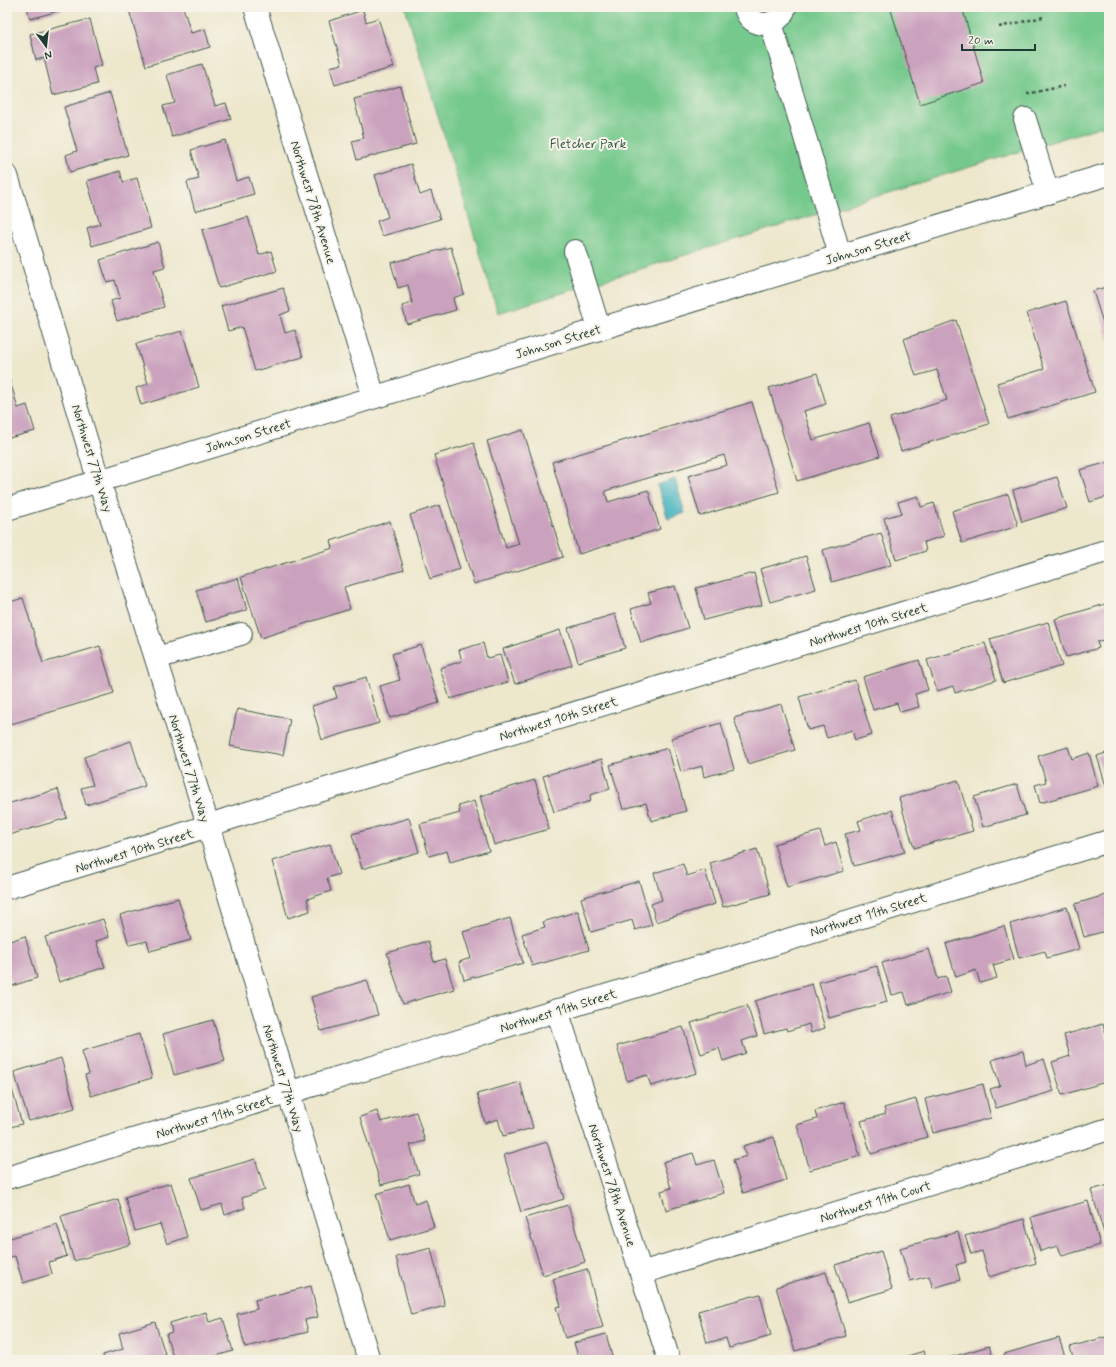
<svg xmlns="http://www.w3.org/2000/svg" width="1116" height="1367" viewBox="0 0 1116 1367" font-family="Mynerve,sans-serif">
<style>
.green{fill:#74c98c;stroke:#4a8360}
.water{fill:#45b3c1;stroke:#32787a}
.building{fill:#cba2be}
.lines{fill:none;stroke-linecap:round;stroke-linejoin:round}
.minor-casing{stroke:#3e564b;stroke-width:24}
.path{stroke:#3e564b;stroke-width:2.5;stroke-dasharray:3 3;stroke-linecap:butt}
.minor{stroke:#fff;stroke-width:22}
.labels{text-anchor:middle;stroke-width:4;stroke-linejoin:round;paint-order:stroke}
.park-label{font-size:13px;fill:#305946;stroke:#f7f3e8}
.street-label{font-size:13px;fill:#1f3d34;stroke:#f7f3e8}
</style>
<rect width="100%" height="100%" fill="#f7f3e8"/>
<filter id="ink" filterUnits="userSpaceOnUse"><feTurbulence type="fractalNoise" baseFrequency=".025" numOctaves="2"/><feDisplacementMap in="SourceGraphic" scale="8" xChannelSelector="R" yChannelSelector="G"/><feConvolveMatrix kernelMatrix="1 2 1 2 8 2 1 2 1" color-interpolation-filters="sRGB"/></filter>
<filter id="wash" filterUnits="userSpaceOnUse"><feTurbulence type="fractalNoise" baseFrequency=".012" numOctaves="4" result="noise"/><feDisplacementMap in="SourceGraphic" scale="16" xChannelSelector="R" yChannelSelector="G"/><feGaussianBlur stdDeviation="0.9" result="paint"/><feColorMatrix in="noise" values="0 0 0 0 0 0 0 0 0 0 0 0 0 0 0 0 0 1.4 0 .05"/><feComposite in="paint" operator="in"/></filter>
<g filter="url(#wash)">
<rect width="100%" height="100%" fill="#ede7cc"/>
<!-- green -->
<polygon class="green" points="405,7 1029,7 1030,10 1044,7 1109,7 1109,124 498,313"/>
<!-- water -->
<polygon class="water" points="675,479 685,513 668,519 657,485"/>
<g id="blocks">
<!-- building -->
<g class="building">
<polygon points="27,7 72,7 30,19"/>
<polygon points="128,7 183,7 191,33 205,29 210,47 146,66"/>
<polygon points="311,7 324,7 312,11"/>
<polygon points="890,7 962,7 984,83 920,104"/>
<polygon points="363,10 366,22 378,18 394,67 335,85 330,67 342,64 329,21"/>
<polygon points="90,19 102,65 93,68 97,84 53,95 44,58 36,60 30,34"/>
<polygon points="202,64 215,106 226,103 231,119 172,137 163,106 175,103 167,75"/>
<polygon points="400,86 416,144 357,160 352,141 364,138 354,99"/>
<polygon points="110,93 128,155 70,172 66,155 77,151 64,107"/>
<polygon points="225,140 236,181 249,177 254,194 195,211 187,182 199,179 191,150"/>
<polygon points="411,164 420,195 431,191 440,219 382,236 377,221 388,217 375,175"/>
<polygon points="120,171 123,182 137,178 151,228 92,246 87,228 100,224 87,181"/>
<polygon points="248,217 259,255 271,251 277,271 219,288 202,230"/>
<polygon points="158,242 165,267 154,270 164,307 117,321 111,301 120,298 115,280 107,282 100,260"/>
<polygon points="451,247 464,294 453,298 456,310 407,324 402,306 412,303 408,285 398,288 391,263"/>
<polygon points="1109,286 1109,342 1093,291"/>
<polygon points="283,288 290,311 280,315 285,333 295,330 303,357 255,371 242,327 228,331 221,306"/>
<polygon points="1066,301 1095,392 1008,419 997,383 1044,369 1027,313"/>
<polygon points="956,320 989,424 901,451 890,418 947,400 937,370 916,376 904,339"/>
<polygon points="182,331 199,387 141,405 136,388 148,384 136,344"/>
<polygon points="817,373 826,404 804,411 813,440 869,423 880,456 797,481 769,388"/>
<polygon points="8,374 18,408 27,405 35,431 9,438 7,433 7,375"/>
<polygon points="752,402 779,492 700,516 688,476 727,465 724,455 605,491 608,502 648,490 660,529 579,554 552,462"/>
<polygon points="523,430 563,557 474,584 434,455 474,443 506,548 519,544 487,441"/>
<polygon points="1109,462 1109,496 1090,502 1080,470"/>
<polygon points="1057,477 1067,508 1022,522 1013,490"/>
<polygon points="1008,494 1018,526 962,543 952,511"/>
<polygon points="918,496 921,507 934,503 944,536 924,542 926,551 896,560 884,518 902,513 898,502"/>
<polygon points="440,505 460,569 430,579 410,515"/>
<polygon points="390,521 404,570 344,587 350,609 261,638 241,577 333,548 331,541"/>
<polygon points="881,533 891,565 832,582 823,550"/>
<polygon points="806,556 816,589 770,602 760,569"/>
<polygon points="754,573 762,605 704,620 696,588"/>
<polygon points="238,578 247,610 206,622 196,590"/>
<polygon points="675,586 688,628 641,643 631,609 651,603 648,593"/>
<polygon points="23,598 43,663 100,646 114,693 11,724 7,709 7,603"/>
<polygon points="1109,603 1109,638 1097,642 1099,648 1066,657 1055,619"/>
<polygon points="615,614 625,648 578,662 568,628"/>
<polygon points="1048,622 1062,666 1003,683 990,639"/>
<polygon points="560,630 572,665 515,684 503,649"/>
<polygon points="483,643 487,658 500,655 508,682 450,699 440,668 462,661 459,650"/>
<polygon points="985,643 996,680 955,693 953,686 937,691 927,660"/>
<polygon points="421,645 439,703 390,718 380,686 400,680 392,654"/>
<polygon points="919,660 928,690 915,694 919,707 900,712 897,703 873,710 863,677"/>
<polygon points="366,677 379,723 322,740 312,706 337,698 334,687"/>
<polygon points="855,680 872,735 855,740 852,730 827,738 823,726 808,730 799,697"/>
<polygon points="781,704 795,750 748,764 734,718"/>
<polygon points="237,709 290,719 283,755 230,746"/>
<polygon points="721,723 734,769 704,777 702,766 681,772 671,738"/>
<polygon points="131,741 145,786 86,805 81,788 93,785 84,757"/>
<polygon points="1068,747 1072,759 1089,753 1098,786 1040,803 1035,785 1046,782 1038,756"/>
<polygon points="668,748 686,811 651,821 646,803 623,809 610,765"/>
<polygon points="1109,752 1109,790 1107,790 1097,756"/>
<polygon points="602,759 610,789 590,795 591,801 554,812 543,776"/>
<polygon points="535,780 549,829 494,845 480,796"/>
<polygon points="958,780 973,831 914,848 899,798"/>
<polygon points="1017,784 1026,815 983,827 974,797"/>
<polygon points="58,789 67,818 9,835 7,827 7,804"/>
<polygon points="474,801 489,851 450,862 447,851 429,856 420,824 460,813 458,806"/>
<polygon points="892,810 905,852 854,866 845,834 861,830 858,821"/>
<polygon points="409,818 419,852 362,869 352,834"/>
<polygon points="820,831 825,846 836,842 844,871 787,887 774,844"/>
<polygon points="330,844 339,874 327,878 331,891 307,899 310,911 288,918 272,861"/>
<polygon points="757,849 770,894 723,907 710,863"/>
<polygon points="683,864 687,876 705,870 715,904 656,922 651,904 662,900 654,873"/>
<polygon points="639,881 652,925 635,930 632,920 591,932 581,898"/>
<polygon points="1109,894 1109,930 1084,937 1075,904"/>
<polygon points="178,898 191,940 150,951 147,941 129,945 120,915"/>
<polygon points="1067,907 1079,949 1047,958 1045,951 1019,958 1010,924"/>
<polygon points="578,911 589,950 532,966 522,934 545,927 543,922"/>
<polygon points="510,918 523,963 464,980 459,962 471,958 463,932"/>
<polygon points="103,919 109,937 96,941 105,967 59,982 45,937"/>
<polygon points="1004,926 1014,959 993,965 997,978 980,983 976,970 956,977 946,944"/>
<polygon points="25,936 37,978 12,986 9,977 7,977 7,942"/>
<polygon points="428,941 434,962 445,959 454,989 403,1004 387,953"/>
<polygon points="929,949 938,979 946,976 951,992 908,1005 904,992 892,995 882,963"/>
<polygon points="877,966 887,1002 829,1018 819,982"/>
<polygon points="367,980 378,1015 321,1031 311,997"/>
<polygon points="812,984 825,1028 811,1033 809,1024 787,1031 786,1028 764,1034 755,1001"/>
<polygon points="747,1005 757,1036 742,1041 746,1053 723,1061 719,1048 701,1054 691,1023"/>
<polygon points="213,1020 225,1061 174,1075 163,1034"/>
<polygon points="1103,1024 1109,1045 1109,1081 1062,1095 1052,1062 1070,1056 1064,1035"/>
<polygon points="683,1027 697,1073 651,1086 647,1075 627,1081 617,1046"/>
<polygon points="139,1034 152,1078 91,1096 85,1075 89,1074 82,1051"/>
<polygon points="1023,1051 1026,1065 1044,1059 1054,1091 996,1108 990,1089 1000,1086 992,1060"/>
<polygon points="61,1058 75,1108 29,1121 14,1072"/>
<polygon points="520,1082 533,1128 503,1136 498,1119 485,1123 477,1094"/>
<polygon points="983,1084 991,1118 933,1133 925,1099"/>
<polygon points="11,1086 22,1124 7,1128 7,1087"/>
<polygon points="916,1099 927,1137 871,1154 861,1121 886,1114 884,1108"/>
<polygon points="844,1102 860,1156 810,1170 797,1125 817,1119 815,1111"/>
<polygon points="377,1111 381,1122 416,1112 425,1141 410,1145 419,1174 381,1185 360,1117"/>
<polygon points="774,1137 786,1180 743,1193 733,1160 747,1156 743,1146"/>
<polygon points="547,1142 564,1199 521,1212 504,1155"/>
<polygon points="693,1153 697,1165 714,1160 724,1193 666,1210 661,1191 671,1188 663,1162"/>
<polygon points="255,1159 265,1190 242,1198 245,1208 225,1215 222,1204 201,1210 191,1178"/>
<polygon points="171,1183 187,1237 167,1244 160,1224 135,1231 125,1197"/>
<polygon points="409,1184 415,1204 426,1200 434,1227 390,1240 376,1194"/>
<polygon points="1109,1185 1109,1235 1105,1236 1091,1190"/>
<polygon points="118,1199 131,1244 74,1261 61,1216"/>
<polygon points="1088,1201 1100,1245 1062,1256 1058,1246 1040,1251 1031,1217"/>
<polygon points="568,1205 585,1262 543,1275 525,1218"/>
<polygon points="1024,1219 1036,1263 989,1277 982,1251 971,1254 965,1236"/>
<polygon points="57,1224 67,1256 49,1262 52,1274 23,1283 15,1256 7,1258 7,1239"/>
<polygon points="958,1232 966,1262 956,1265 960,1280 933,1288 929,1276 910,1281 900,1248"/>
<polygon points="431,1248 445,1306 411,1315 396,1257"/>
<polygon points="881,1251 892,1289 847,1302 835,1265"/>
<polygon points="587,1269 603,1327 565,1338 556,1307 561,1306 553,1279"/>
<polygon points="826,1272 846,1336 795,1351 776,1287"/>
<polygon points="311,1286 318,1317 305,1320 308,1332 245,1347 237,1314 257,1309 255,1300"/>
<polygon points="760,1294 771,1336 729,1348 726,1338 707,1343 698,1311"/>
<polygon points="206,1312 209,1322 223,1318 233,1351 202,1360 174,1360 166,1334 172,1332 170,1323"/>
<polygon points="155,1322 167,1360 104,1360 103,1355 123,1349 119,1333"/>
<polygon points="606,1334 613,1360 579,1360 574,1343"/>
<polygon points="1109,1336 1109,1360 1074,1360 1070,1347"/>
<polygon points="1059,1338 1066,1360 1005,1360 1004,1354"/>
<polygon points="989,1346 994,1360 941,1360"/>
<polygon points="924,1351 927,1360 901,1360 901,1358"/>
</g>
</g>
</g>
<g filter="url(#ink)">
<use href="#blocks" fill-opacity="0" stroke="#3e564b" stroke-width="1"/>
<g class="lines">
<defs>
<g id="minor">
<polyline points="255,7 374,397"/>
<path d="M 745,7 C 749,30 780,29 785,7"/>
<polyline points="771,23 840,255"/>
<polyline points="1025,119 1048,193"/>
<polyline points="7,176 99,482 113,522 198,792 369,1360"/>
<polyline points="575,251 599,328"/>
<polyline points="7,509 1109,174"/>
<polyline points="156,658 241,634"/>
<polyline points="7,888 177,836 234,817 1109,550"/>
<polyline points="557,1010 669,1360"/>
<path d="M 7,1178 C 375,1068 742,953 1109,841"/>
<polyline points="641,1273 1109,1129"/>
</g>
</defs>
<!-- minor casing -->
<use href="#minor" class="minor-casing"/>
<!-- path -->
<g class="path">
<polyline points="999,27 1043,17"/>
<polyline points="1027,94 1064,86"/>
</g>
<!-- minor -->
<use href="#minor" class="minor"/>
</g>
</g>
<g class="labels">
<!-- park labels -->
<g class="park-label">
<text x="588" y="148">Fletcher Park</text>
</g>
<!-- street labels -->
<g class="street-label">
<text transform="translate(314 202) rotate(73)" y="5">Northwest 78th Avenue</text>
<text transform="translate(868 247) rotate(-17)" y="5">Johnson Street</text>
<text transform="translate(558 341) rotate(-17)" y="5">Johnson Street</text>
<text transform="translate(248 435) rotate(-17)" y="5">Johnson Street</text>
<text transform="translate(93 458) rotate(73)" y="5">Northwest 77th Way</text>
<text transform="translate(868 624) rotate(-17)" y="5">Northwest 10th Street</text>
<text transform="translate(558 718) rotate(-17)" y="5">Northwest 10th Street</text>
<text transform="translate(190 768) rotate(73)" y="5">Northwest 77th Way</text>
<text transform="translate(134 850) rotate(-17)" y="5">Northwest 10th Street</text>
<text transform="translate(868 914) rotate(-17)" y="5">Northwest 11th Street</text>
<text transform="translate(558 1010) rotate(-17)" y="5">Northwest 11th Street</text>
<text transform="translate(284 1078) rotate(73)" y="5">Northwest 77th Way</text>
<text transform="translate(214 1116) rotate(-17)" y="5">Northwest 11th Street</text>
<text transform="translate(613 1185) rotate(72)" y="5">Northwest 78th Avenue</text>
<text transform="translate(875 1201) rotate(-17)" y="5">Northwest 11th Court</text>
</g>
</g>
<!-- margin -->
<rect width="1116" height="1367" fill="none" stroke="#f7f3e8" stroke-width="24"/>
<!-- north arrow -->
<g transform="translate(46 46) rotate(165)" stroke="#f7f3e8" stroke-width="3" paint-order="stroke">
<path d="M0-3L7 15L0 10L-7 15Z" fill="#1f3d34"/>
<text y="-6" font-size="11" font-weight="bold" text-anchor="middle" fill="#1f3d34">N</text>
</g>
<!-- scale -->
<path d="M962 44v6h73v-6" fill="none" stroke="#1f3d34" stroke-width="2"/>
<text x="968" y="44" font-size="12" fill="#1f3d34" stroke="#f7f3e8" stroke-width="3" paint-order="stroke">20 m</text>
</svg>
